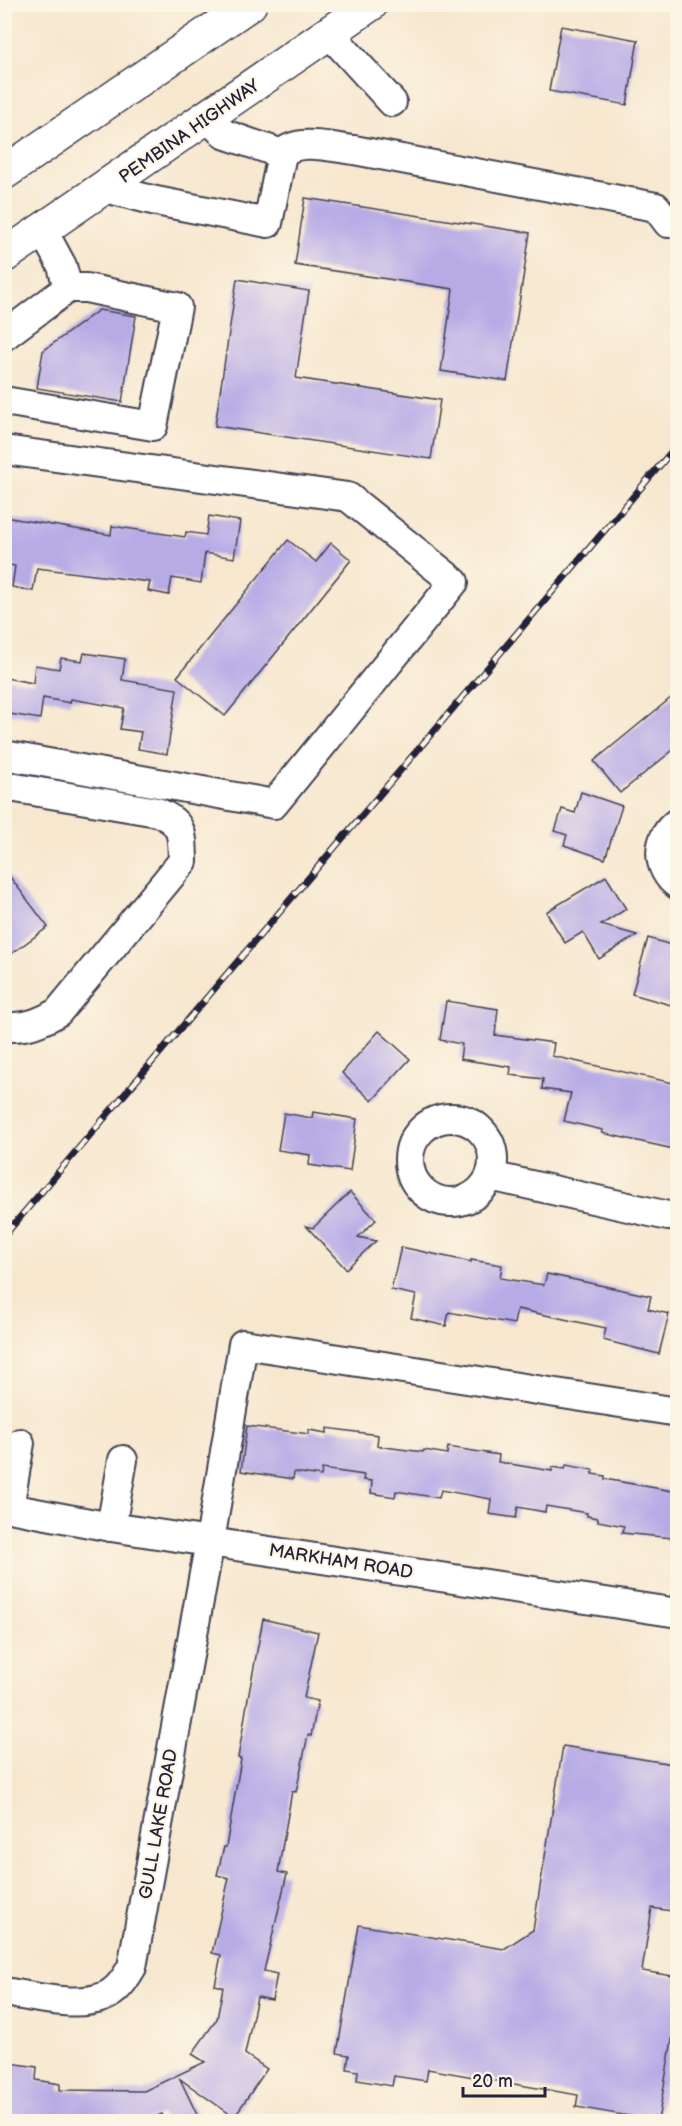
<svg xmlns="http://www.w3.org/2000/svg" width="682" height="2126" viewBox="0 0 682 2126" font-family="'Balsamiq Sans',sans-serif">
<style>
.building{fill:#b7abe6}
.lines{fill:none;stroke-linecap:round;stroke-linejoin:round}
.minor-casing{stroke:#424051;stroke-width:32}
.major-casing{stroke:#424051;stroke-width:36}
.minor{stroke:#fff;stroke-width:28}
.major{stroke:#fff;stroke-width:33}
.rail-casing{stroke:#22223b;stroke-width:7}
.rail{stroke:#fcf5e5;stroke-width:4.5;stroke-dasharray:14;stroke-linecap:butt}
.labels{text-anchor:middle;stroke-width:4.5;stroke-linejoin:round;paint-order:stroke}
.street-label{font-size:18px;fill:#22223b;stroke:#fcf5e5}
</style>
<rect width="100%" height="100%" fill="#fcf5e5"/>
<filter id="ink" filterUnits="userSpaceOnUse"><feTurbulence type="fractalNoise" baseFrequency=".0167" numOctaves="2"/><feDisplacementMap in="SourceGraphic" scale="12" xChannelSelector="R" yChannelSelector="G"/><feConvolveMatrix kernelMatrix="1 2 1 2 8 2 1 2 1" color-interpolation-filters="sRGB"/></filter>
<filter id="wash" filterUnits="userSpaceOnUse"><feTurbulence type="fractalNoise" baseFrequency=".008" numOctaves="4" result="noise"/><feDisplacementMap in="SourceGraphic" scale="24" xChannelSelector="R" yChannelSelector="G"/><feGaussianBlur stdDeviation="1.35" result="paint"/><feColorMatrix in="noise" values="0 0 0 0 0 0 0 0 0 0 0 0 0 0 0 0 0 1.4 0 .05"/><feComposite in="paint" operator="in"/></filter>
<g filter="url(#wash)">
<rect width="100%" height="100%" fill="#f7e7cf"/>
<g id="blocks">
<!-- building -->
<g class="building">
<polygon points="561,26 638,40 627,105 549,91"/>
<polygon points="305,198 530,233 507,381 441,371 453,289 295,265"/>
<polygon points="237,279 309,291 296,378 440,400 431,459 215,426"/>
<polygon points="99,310 136,316 122,402 37,388 43,351"/>
<polygon points="209,516 240,521 234,558 205,553 201,583 172,578 169,595 148,591 150,582 37,568 33,591 12,587 15,566 4,564 4,517 111,535 112,526 185,537 186,532 206,535"/>
<polygon points="288,540 316,562 331,543 351,560 225,716 177,677"/>
<polygon points="84,653 125,659 122,680 177,689 167,754 138,749 141,732 120,729 124,708 71,699 70,703 43,698 40,719 4,713 6,678 33,683 35,665 59,669 61,658 82,661"/>
<polygon points="678,692 678,746 620,793 594,761"/>
<polygon points="581,792 622,806 605,859 564,845 567,835 555,831 562,809 575,813"/>
<polygon points="4,869 48,927 4,959"/>
<polygon points="606,876 626,909 601,925 637,935 599,959 583,932 565,943 546,912"/>
<polygon points="648,938 678,947 678,1007 632,994"/>
<polygon points="446,1001 498,1009 495,1035 554,1043 552,1056 678,1084 678,1150 602,1133 603,1130 564,1121 571,1093 542,1089 543,1079 510,1075 511,1067 460,1059 462,1044 440,1040"/>
<polygon points="379,1031 410,1059 372,1101 342,1073"/>
<polygon points="313,1112 357,1119 350,1171 309,1165 310,1155 278,1150 284,1113 312,1118"/>
<polygon points="350,1192 376,1220 358,1237 376,1241 346,1269 306,1226 313,1228"/>
<polygon points="401,1247 471,1262 471,1260 502,1265 500,1278 544,1285 547,1274 651,1296 648,1309 669,1314 659,1354 603,1340 606,1328 517,1309 514,1324 449,1312 446,1326 411,1318 416,1295 391,1290"/>
<polygon points="247,1426 309,1434 309,1430 327,1433 327,1428 378,1435 377,1446 423,1452 424,1450 447,1454 448,1447 499,1455 498,1462 552,1471 552,1467 565,1469 566,1465 593,1470 592,1474 605,1476 605,1479 678,1492 678,1509 673,1538 622,1533 624,1526 598,1521 598,1518 587,1516 587,1513 546,1506 545,1512 518,1507 516,1518 489,1514 491,1499 441,1490 439,1498 396,1491 395,1497 371,1493 372,1481 363,1480 364,1475 322,1469 321,1476 294,1472 293,1479 241,1471"/>
<polygon points="263,1619 318,1632 304,1698 318,1701 311,1736 308,1735 296,1792 292,1791 278,1872 287,1874 264,1971 277,1974 272,2000 257,1997 245,2054 267,2069 234,2117 180,2079 200,2121 165,2121 162,2114 145,2121 4,2121 4,2062 37,2067 36,2080 60,2084 60,2090 144,2091 205,2062 192,2054 217,2019 223,1987 215,1985 221,1955 212,1953 229,1878 217,1875 224,1847 226,1847 241,1759 238,1758 247,1704"/>
<polygon points="563,1746 678,1765 678,1912 652,1908 642,1971 678,1977 678,2005 658,2121 576,2107 578,2095 428,2069 426,2081 394,2076 392,2086 357,2080 358,2071 347,2069 349,2055 337,2053 359,1925 504,1949 533,1930"/>
</g>
</g>
</g>
<g filter="url(#ink)">
<use href="#blocks" fill-opacity="0" stroke="#424051" stroke-width="1.5"/>
<g class="lines">
<defs>
<g id="minor">
<polyline points="330,34 392,102"/>
<path d="M 282,154 C 297,137 334,148 354,150 L 656,207 L 668,223"/>
<polyline points="105,188 156,201 268,223 282,154 224,134 207,117"/>
<polyline points="43,231 62,266 68,288"/>
<polyline points="4,336 68,288 86,288 177,307 153,426 4,401"/>
<polyline points="4,450 348,497 454,582 274,804 4,755"/>
<path d="M 4,786 L 157,812 C 184,823 182,834 183,861 L 58,1012 C 42,1022 24,1030 4,1026"/>
<path d="M 678,822 C 655,838 656,869 678,885"/>
<circle cx="451" cy="1160" r="42"/>
<polyline points="490,1176 668,1216 678,1216"/>
<polyline points="4,1507 111,1527 678,1613"/>
<polyline points="9,1508 20,1443"/>
<polyline points="111,1527 123,1460"/>
<path d="M 4,1992 C 33,1996 75,2008 103,1997 C 117,1992 125,1979 132,1967 L 210,1541 L 243,1344 L 678,1412"/>
</g>
<g id="major">
<polyline points="4,173 250,4"/>
<polyline points="4,256 371,4"/>
</g>
</defs>
<!-- minor casing -->
<use href="#minor" class="minor-casing"/>
<!-- major casing -->
<use href="#major" class="major-casing"/>
<!-- minor -->
<use href="#minor" class="minor"/>
<!-- major -->
<use href="#major" class="major"/>
<defs>
<polyline id="rail" points="4,1236 678,444"/>
</defs>
<!-- rail casing -->
<use href="#rail" class="rail-casing"/>
<!-- rail -->
<use href="#rail" class="rail"/>
</g>
</g>
<g class="labels">
<!-- street labels -->
<g class="street-label">
<text transform="translate(189 131) rotate(-35)" y="6">PEMBINA HIGHWAY</text>
<text transform="translate(341 1561) rotate(9)" y="6">MARKHAM ROAD</text>
<text transform="translate(158 1824) rotate(-80)" y="6">GULL LAKE ROAD</text>
</g>
</g>
<!-- margin -->
<rect width="682" height="2126" fill="none" stroke="#fcf5e5" stroke-width="24"/>
<!-- scale -->
<path d="M463 2087v9h82v-9" fill="none" stroke="#22223b" stroke-width="3"/>
<text x="472" y="2087" font-size="18" fill="#22223b" stroke="#fcf5e5" stroke-width="4.5" paint-order="stroke">20 m</text>
</svg>
